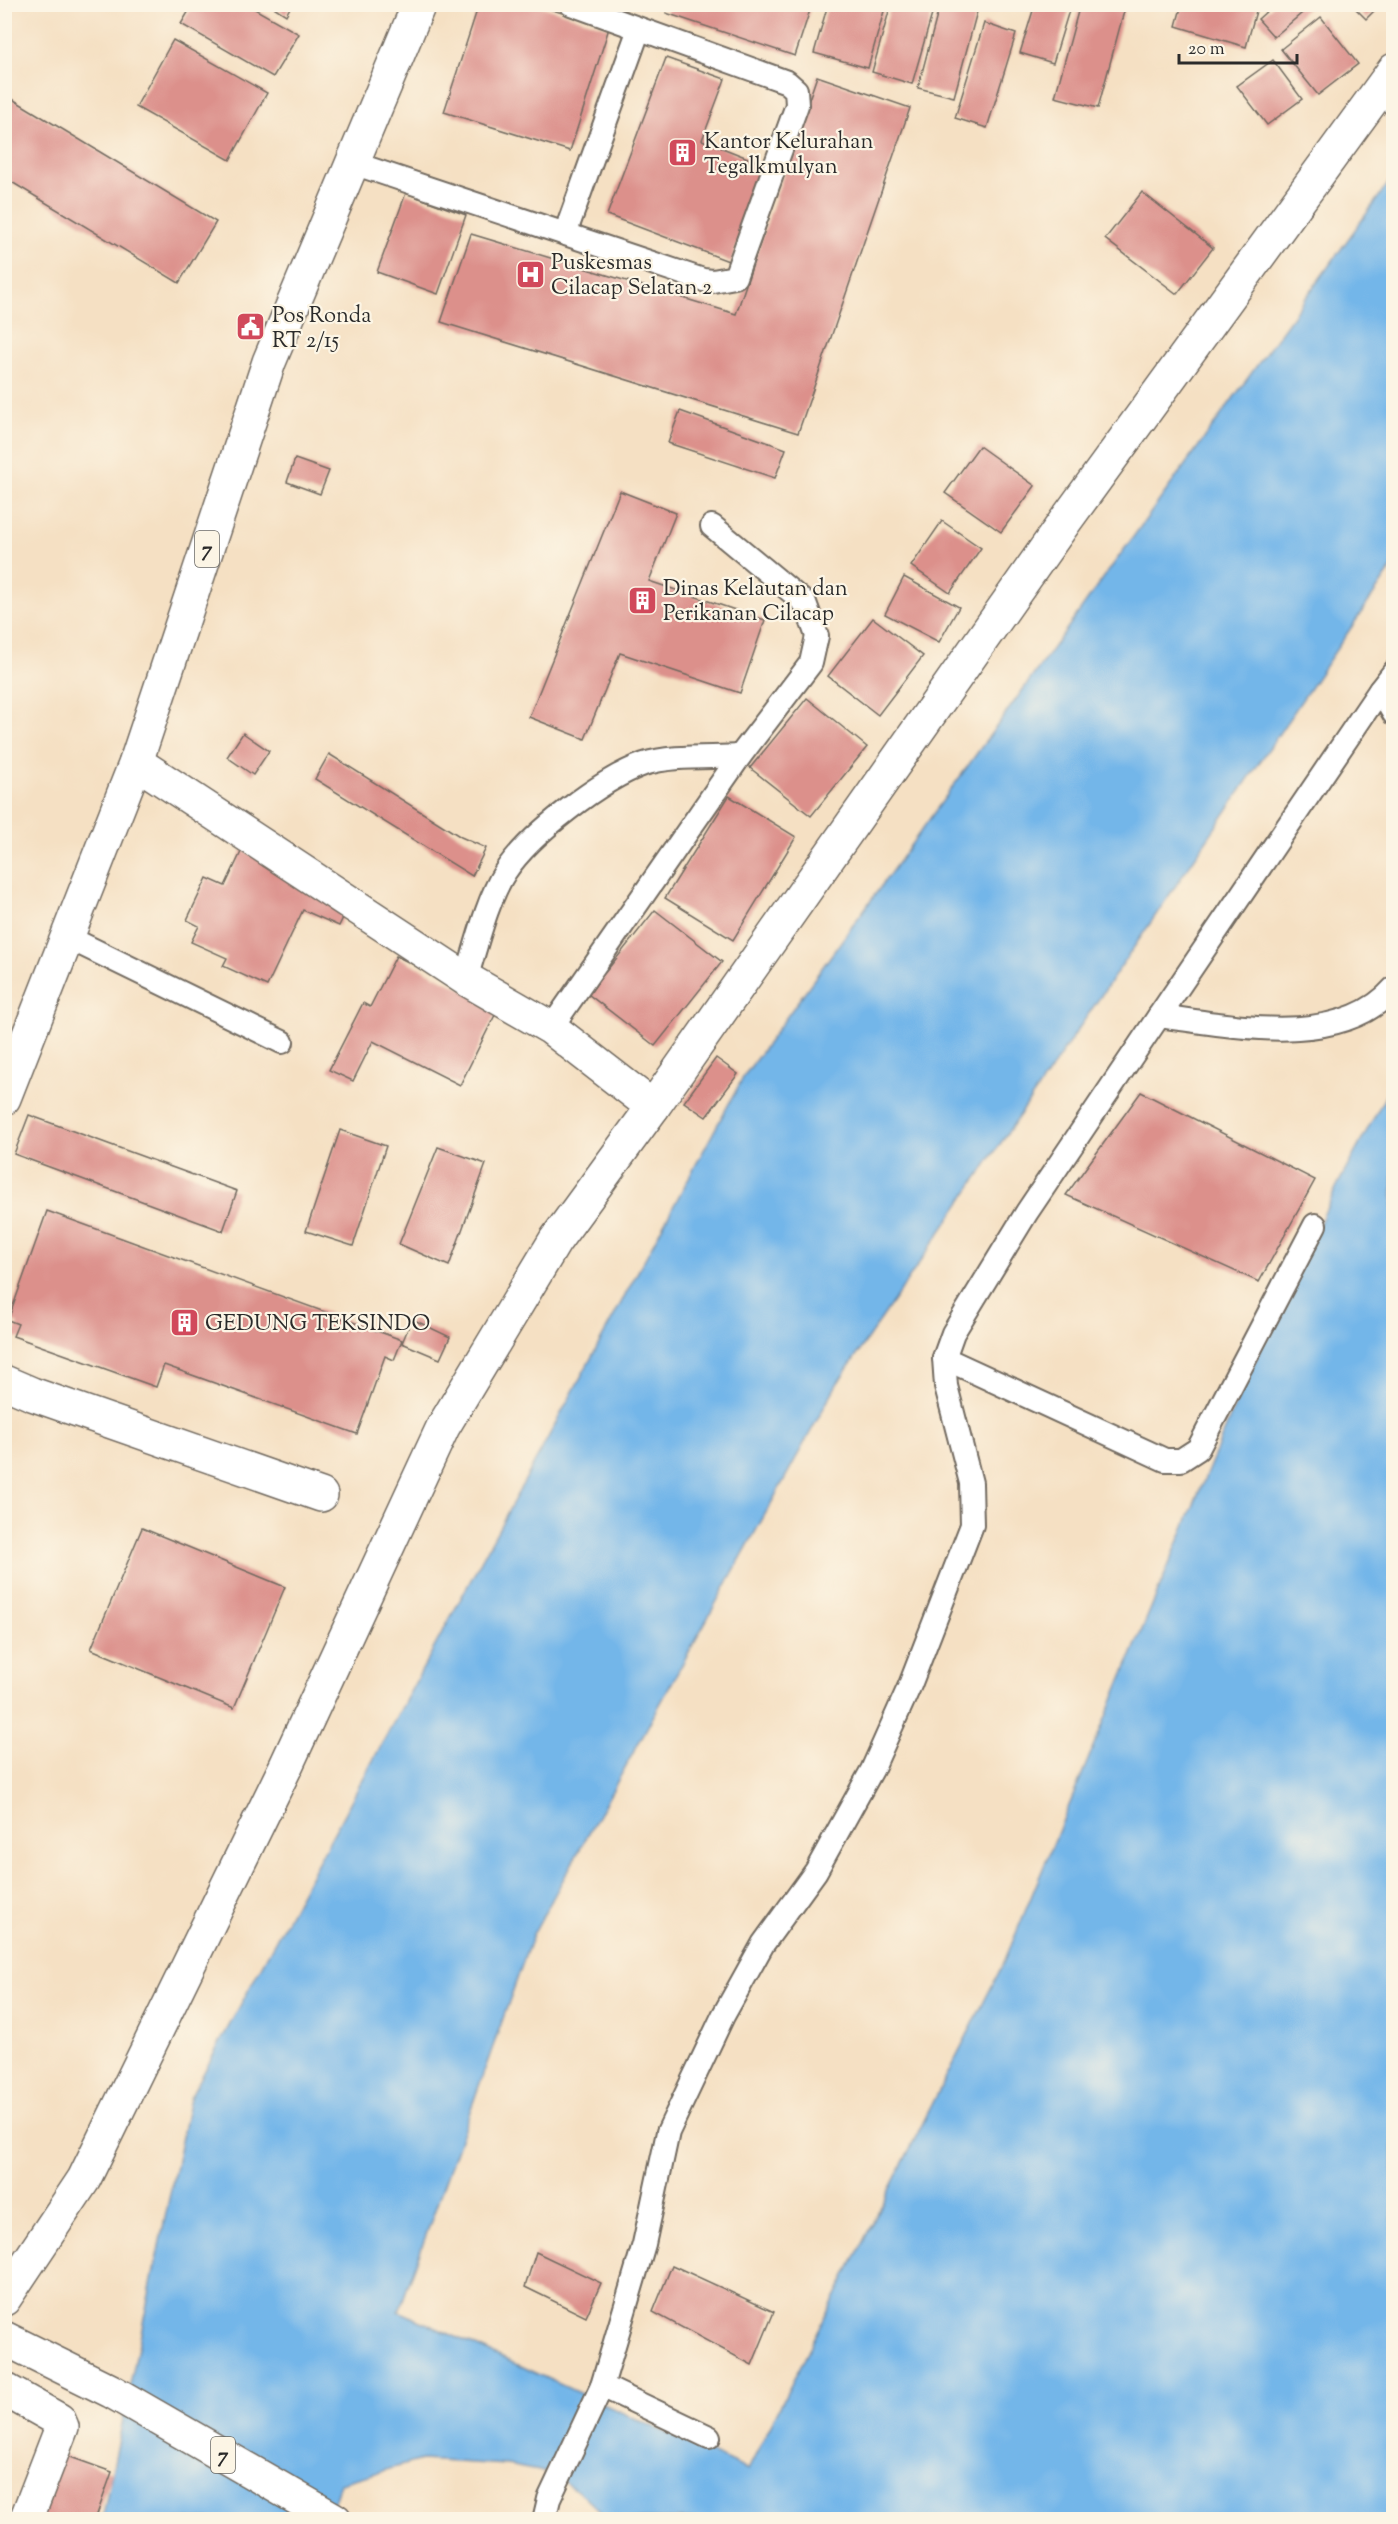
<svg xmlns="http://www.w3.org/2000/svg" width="1398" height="2524" viewBox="0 0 1398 2524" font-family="'Sorts Mill Goudy',serif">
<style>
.water{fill:#73b6e9;stroke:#4f708a;stroke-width:1.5}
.building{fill:#dc908b}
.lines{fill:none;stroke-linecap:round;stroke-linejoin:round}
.lane-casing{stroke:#726a60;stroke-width:26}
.street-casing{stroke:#726a60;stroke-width:36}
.highway-casing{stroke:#726a60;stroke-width:36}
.lane{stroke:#fff;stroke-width:22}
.street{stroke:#fff;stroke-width:33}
.highway{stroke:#fff;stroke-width:33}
.labels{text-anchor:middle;stroke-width:4.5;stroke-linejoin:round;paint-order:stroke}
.shield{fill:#fcf5e5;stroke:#6a6863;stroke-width:1.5}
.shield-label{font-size:21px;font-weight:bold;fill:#2b2b2b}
.poi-label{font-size:22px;fill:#2b2b2b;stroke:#fcf5e5;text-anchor:start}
</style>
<rect width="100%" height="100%" fill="#fcf5e5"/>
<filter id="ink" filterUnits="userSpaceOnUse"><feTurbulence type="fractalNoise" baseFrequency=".0167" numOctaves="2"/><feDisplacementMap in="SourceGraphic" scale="12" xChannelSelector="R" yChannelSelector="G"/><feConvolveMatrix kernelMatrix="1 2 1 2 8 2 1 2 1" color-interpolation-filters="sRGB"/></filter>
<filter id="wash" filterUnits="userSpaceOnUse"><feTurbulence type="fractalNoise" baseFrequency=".008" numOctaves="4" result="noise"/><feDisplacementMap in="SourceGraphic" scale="24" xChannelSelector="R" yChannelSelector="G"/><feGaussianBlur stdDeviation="1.35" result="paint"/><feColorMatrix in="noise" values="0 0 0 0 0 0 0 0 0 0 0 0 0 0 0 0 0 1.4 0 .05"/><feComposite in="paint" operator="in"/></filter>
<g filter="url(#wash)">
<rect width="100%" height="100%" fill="#f5e0c3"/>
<!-- water -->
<polygon class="water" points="1393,177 1393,566 837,1384 533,1934 399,2311 748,2470 1005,1960 1241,1391 1337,1186 1393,1082 1393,2519 608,2519 584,2496 554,2474 507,2465 421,2460 340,2483 328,2519 102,2520 190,2098 744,1076"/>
<g id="blocks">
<!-- building -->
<g class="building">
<polygon points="193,4 246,4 299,34 273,77 181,24"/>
<polygon points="269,4 292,4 286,15"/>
<polygon points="479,4 534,4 609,28 570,151 444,112"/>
<polygon points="669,4 812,4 795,56 666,13"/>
<polygon points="828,4 886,4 868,68 814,53"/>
<polygon points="891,4 935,4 912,84 872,72"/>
<polygon points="940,4 979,4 954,97 918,88"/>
<polygon points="1035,4 1071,4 1053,63 1020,53"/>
<polygon points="1080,4 1126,4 1098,108 1055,97"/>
<polygon points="1182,4 1258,4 1246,47 1176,26"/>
<polygon points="1275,4 1307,4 1309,7 1274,37 1258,19"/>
<polygon points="1351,4 1381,4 1366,19"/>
<polygon points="1321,17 1358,64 1318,95 1281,49"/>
<polygon points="984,23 1016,34 987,128 955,118"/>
<polygon points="173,40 267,93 230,160 136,107"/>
<polygon points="666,58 725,79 702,140 768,166 731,262 607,215"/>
<polygon points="1273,60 1302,99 1267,125 1237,86"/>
<polygon points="817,76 910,108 798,433 441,322 471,234 736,314"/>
<polygon points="9,97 216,222 179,283 5,178 5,105"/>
<polygon points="1142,192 1213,248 1177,294 1105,239"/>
<polygon points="406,193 466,215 438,294 377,272"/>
<polygon points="680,411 786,449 775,478 668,443"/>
<polygon points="979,446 1035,486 1001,532 945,493"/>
<polygon points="295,459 329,471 320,494 287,482"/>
<polygon points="620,491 676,513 649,581 765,620 740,693 620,653 585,739 529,717"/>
<polygon points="942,521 981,548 950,593 911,566"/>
<polygon points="904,577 959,607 939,642 885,614"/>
<polygon points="873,618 923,656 878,715 828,676"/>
<polygon points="807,698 867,747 811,816 750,768"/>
<polygon points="243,733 269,751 253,775 227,757"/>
<polygon points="329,754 461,837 486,848 472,876 315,779"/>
<polygon points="729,796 796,837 733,940 665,898"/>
<polygon points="242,850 349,905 339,926 303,910 267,986 223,966 227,958 191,942 199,926 187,920 207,878 225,886"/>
<polygon points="655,910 722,962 655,1046 588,994"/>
<polygon points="396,956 499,1007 460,1085 373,1041 353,1081 329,1070 363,1003 370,1007"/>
<polygon points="716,1058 738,1074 706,1117 684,1102"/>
<polygon points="1141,1092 1315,1180 1259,1282 1066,1195"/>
<polygon points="29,1115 237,1191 223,1231 14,1154"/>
<polygon points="340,1130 386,1146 353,1246 306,1231"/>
<polygon points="438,1147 486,1164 449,1266 399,1244"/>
<polygon points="47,1211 402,1340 394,1360 385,1356 357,1434 164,1365 156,1387 13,1336 18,1324 8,1320"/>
<polygon points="412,1319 450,1337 440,1359 402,1343"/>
<polygon points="142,1528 285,1587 234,1708 91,1649"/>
<polygon points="536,2252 601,2283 586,2317 525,2287"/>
<polygon points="672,2265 774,2312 752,2365 653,2312"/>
<polygon points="62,2454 112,2472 95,2520 38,2520"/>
</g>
</g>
</g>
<g filter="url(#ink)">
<use href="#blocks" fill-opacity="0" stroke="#726a60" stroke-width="1.5"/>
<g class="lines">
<defs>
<g id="lane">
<polyline points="353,163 703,280 713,281 735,277 797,105 796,90 787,82 571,4"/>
<polyline points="565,234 639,29"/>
<polyline points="1394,672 1380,690 1394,714"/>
<polyline points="67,937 282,1042"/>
<path d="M 466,979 C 476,947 487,900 505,872 C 530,834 602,779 644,764 C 671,755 711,758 740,756"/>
<polyline points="1159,1016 1380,690"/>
<polyline points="551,1028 740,756 811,663 817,636 805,603 712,526"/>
<polyline points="944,1358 1165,1460 1181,1460 1198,1449 1315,1225"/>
<path d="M 709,2437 L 602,2386 L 644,2244 L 668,2132 L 723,2016 L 763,1944 L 816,1871 L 872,1770 L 910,1685 L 972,1525 L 971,1483 L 946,1386 L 944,1358 L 953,1333 L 1027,1212 L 1159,1016 C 1230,1025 1340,1050 1394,988"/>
<polyline points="544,2520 549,2499 602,2386"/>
</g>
<g id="street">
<polyline points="653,1107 1066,520 1394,70"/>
<polyline points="4,1382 32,1394 321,1495"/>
<polyline points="4,2299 84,2179 285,1768 443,1427 555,1241 653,1107 551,1028 466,979 136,762"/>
<polyline points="4,2389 59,2420 62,2427 26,2520"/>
</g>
<g id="highway">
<polyline points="4,1098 136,762 269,362 419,4"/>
<polyline points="4,2338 111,2391 335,2520"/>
</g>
</defs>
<!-- lane casing -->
<use href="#lane" class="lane-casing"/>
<!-- street casing -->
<use href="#street" class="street-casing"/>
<!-- highway casing -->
<use href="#highway" class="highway-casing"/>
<!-- lane -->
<use href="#lane" class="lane"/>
<!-- street -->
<use href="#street" class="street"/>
<!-- highway -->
<use href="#highway" class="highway"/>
</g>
</g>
<!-- icons -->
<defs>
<symbol id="building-square" viewBox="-11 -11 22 22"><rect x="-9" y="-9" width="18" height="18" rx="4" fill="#d1495b" stroke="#fcf5e5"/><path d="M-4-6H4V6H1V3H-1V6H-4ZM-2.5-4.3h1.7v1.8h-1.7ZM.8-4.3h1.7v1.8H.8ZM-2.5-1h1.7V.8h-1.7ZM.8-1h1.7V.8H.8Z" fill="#fff"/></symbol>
<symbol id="hospital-square" viewBox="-11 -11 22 22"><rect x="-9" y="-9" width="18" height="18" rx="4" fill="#d1495b" stroke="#fcf5e5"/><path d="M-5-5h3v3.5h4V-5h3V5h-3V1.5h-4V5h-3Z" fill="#fff"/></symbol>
<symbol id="civic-square" viewBox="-11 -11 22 22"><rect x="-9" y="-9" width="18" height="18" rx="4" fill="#d1495b" stroke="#fcf5e5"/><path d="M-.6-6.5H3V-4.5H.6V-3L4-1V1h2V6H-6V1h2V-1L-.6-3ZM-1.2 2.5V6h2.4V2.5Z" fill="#fff"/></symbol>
</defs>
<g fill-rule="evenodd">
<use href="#building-square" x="666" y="136" width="33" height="33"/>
<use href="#hospital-square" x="514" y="258" width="33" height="33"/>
<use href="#civic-square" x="234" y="310" width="33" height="33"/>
<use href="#building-square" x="626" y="584" width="33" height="33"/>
<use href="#building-square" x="168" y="1306" width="33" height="33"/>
</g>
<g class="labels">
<!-- shield labels -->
<g class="shield">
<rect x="195" y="531" width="24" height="36" rx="4.5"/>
<rect x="211" y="2437" width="24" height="36" rx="4.5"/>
</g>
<g class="shield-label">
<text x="207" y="556">7</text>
<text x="223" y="2462">7</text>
</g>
<!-- poi labels -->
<g class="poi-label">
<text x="704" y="148">Kantor Kelurahan<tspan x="704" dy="25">Tegalkmulyan</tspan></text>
<text x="551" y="269">Puskesmas<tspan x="551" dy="25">Cilacap Selatan 2</tspan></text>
<text x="272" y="322">Pos Ronda<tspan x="272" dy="25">RT 2/15</tspan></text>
<text x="663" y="595">Dinas Kelautan dan<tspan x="663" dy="25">Perikanan Cilacap</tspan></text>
<text x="205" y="1330">GEDUNG TEKSINDO</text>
</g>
</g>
<!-- margin -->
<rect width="1398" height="2524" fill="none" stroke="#fcf5e5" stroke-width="24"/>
<!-- scale -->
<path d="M1179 54v9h118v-9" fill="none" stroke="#2b2b2b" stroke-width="3"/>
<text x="1188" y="54" font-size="18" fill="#2b2b2b" stroke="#fcf5e5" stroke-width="4.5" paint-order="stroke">20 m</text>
</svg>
